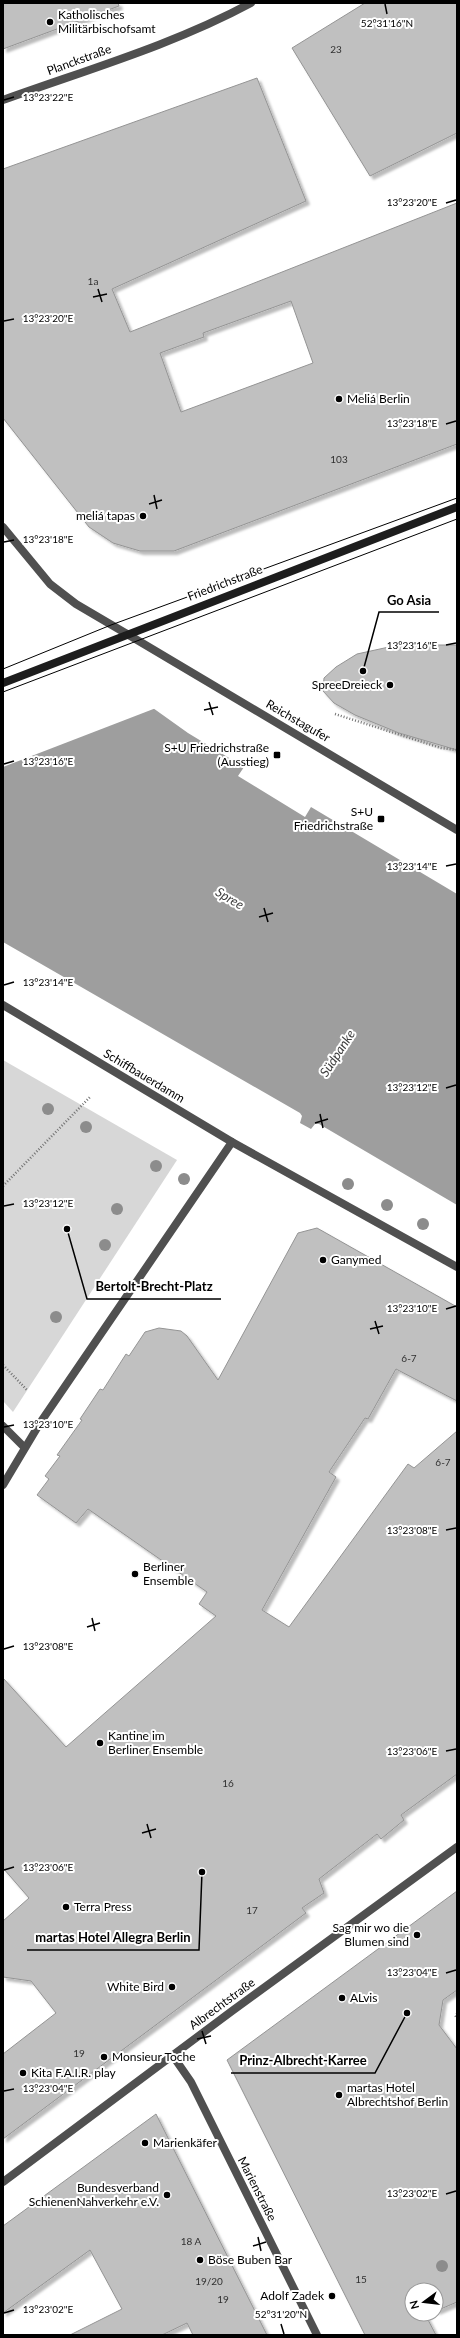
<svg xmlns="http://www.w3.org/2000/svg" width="460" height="2338" viewBox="0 0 460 2338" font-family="Lato,sans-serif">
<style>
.green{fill:#d7d7d7}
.water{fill:#9e9e9e}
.pier{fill:#fff}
.building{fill:#c0c0c0;stroke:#949494;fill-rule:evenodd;filter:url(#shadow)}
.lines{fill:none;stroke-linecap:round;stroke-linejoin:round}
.path{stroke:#727272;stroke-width:2.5;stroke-dasharray:1 2;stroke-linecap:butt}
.minor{stroke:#505050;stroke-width:8}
.tertiary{stroke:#505050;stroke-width:8}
.secondary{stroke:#1d1d1d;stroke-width:8}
.tram{stroke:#000;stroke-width:1}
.tree{fill:#8c8c8c}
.ticks{fill:none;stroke:#000;stroke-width:1.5}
.poi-dot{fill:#000;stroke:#fff;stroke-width:1.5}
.labels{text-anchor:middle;stroke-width:4;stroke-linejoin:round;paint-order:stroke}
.number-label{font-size:10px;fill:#303030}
.poi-label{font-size:12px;fill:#000;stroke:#fff;text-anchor:start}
.street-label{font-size:12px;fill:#000;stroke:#fff}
.water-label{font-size:13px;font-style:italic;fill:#3f3f3f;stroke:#fff}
.ticks-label{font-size:10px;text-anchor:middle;fill:#000;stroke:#fff;stroke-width:4;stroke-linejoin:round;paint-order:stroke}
.leader{fill:none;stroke:#000;stroke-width:1.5}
.callout-dot{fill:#000;stroke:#fff;stroke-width:1.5}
.callout-label{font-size:13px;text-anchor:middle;font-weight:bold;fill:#000;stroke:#fff;stroke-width:4;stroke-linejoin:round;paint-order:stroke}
</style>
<defs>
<filter id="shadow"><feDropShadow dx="3.5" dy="3.5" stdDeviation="1" flood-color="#0004"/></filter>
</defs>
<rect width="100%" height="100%" fill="#fff"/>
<!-- green -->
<polygon class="green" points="3,1060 177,1160 13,1412 3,1401"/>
<!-- water -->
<polygon class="water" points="3,601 188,733 244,767 238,776 305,817 311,807 457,894 457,1205 319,1124 315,1124 311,1129 300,1123 302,1116 300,1113 3,942"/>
<!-- pier -->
<polygon class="pier" points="3,599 4,599 156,708 3,767"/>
<!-- building -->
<g class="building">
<polygon points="3,3 118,3 119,6 3,49"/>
<polygon points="365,3 457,3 457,133 370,176 292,48"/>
<path d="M 257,78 L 306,201 L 112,289 L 130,332 L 457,203 L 457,444 L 174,551 L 140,551 L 113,543 L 89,527 L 3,418 L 3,169 ZM 291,301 L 313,363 L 181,412 L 160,353 L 204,337 L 203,333 Z"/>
<polygon points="398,645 457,645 457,750 399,733 355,715 334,703 323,691 324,678 336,667 357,654"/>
<polygon points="317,1228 457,1307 457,1401 396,1369 368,1419 365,1418 329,1472 336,1477 262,1610 289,1627 408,1464 414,1468 457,1431 457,1774 401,1815 404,1820 381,1839 377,1834 319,1879 324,1893 302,1908 306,1913 3,2139 3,2054 56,2013 31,1981 3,1977 3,1921 29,1898 3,1868 3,1678 66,1747 216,1616 199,1604 207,1592 88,1509 76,1523 37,1495 49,1479 45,1476 60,1456 57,1455 82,1420 80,1419 100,1389 103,1390 126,1354 129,1356 145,1332 159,1328 181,1331 187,1336 218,1380 298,1233"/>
<polygon points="457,1891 457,1990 443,2000 439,2025 457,2049 457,2302 436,2311 436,2290 412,2290 412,2314 430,2314 426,2316 436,2335 365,2335 227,2060"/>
<polygon points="156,2114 267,2335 193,2335 187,2323 162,2335 70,2335 122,2309 90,2250 3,2313 3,2226"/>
</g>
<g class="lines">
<!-- path -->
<g class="path">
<polyline points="335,714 441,748 457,750"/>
<polyline points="3,1186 91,1096"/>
<polyline points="3,1365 27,1390"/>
<polyline points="457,2014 455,2015 457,2018"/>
</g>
<!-- minor -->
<g class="minor">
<path d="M 3,100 C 86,70 173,45 251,3"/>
<polyline points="3,527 50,584 76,604 127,634"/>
<polyline points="3,1005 232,1142 457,1267"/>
<polyline points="3,1426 24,1447"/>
<polyline points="3,1485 40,1423 232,1142"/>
<polyline points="173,2056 191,2082 317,2335"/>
<polyline points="3,2182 232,2011 457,1847"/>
</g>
<!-- tertiary -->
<polyline class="tertiary" points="127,634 457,830"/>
<!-- secondary -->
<polyline class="secondary" points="3,683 457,507"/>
<!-- tram -->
<g class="tram">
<polyline points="3,669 111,625 457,498"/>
<polyline points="3,692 457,519"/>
</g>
</g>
<!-- trees -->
<g class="tree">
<circle cx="48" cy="1109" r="6"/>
<circle cx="86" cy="1127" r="6"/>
<circle cx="156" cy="1166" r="6"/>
<circle cx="184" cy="1179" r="6"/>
<circle cx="348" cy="1184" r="6"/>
<circle cx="387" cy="1205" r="6"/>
<circle cx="117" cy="1209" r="6"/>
<circle cx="423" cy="1224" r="6"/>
<circle cx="105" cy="1245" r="6"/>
<circle cx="56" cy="1317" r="6"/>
<circle cx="442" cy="2266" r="6"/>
</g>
<!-- ticks -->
<path class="ticks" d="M 385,4 L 387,14M 4,100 L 14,97M 446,203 L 456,200M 98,289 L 102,302M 93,297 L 107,294M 4,321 L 14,319M 446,424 L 456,421M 154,495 L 157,509M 149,504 L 162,500M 4,542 L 14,540M 446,645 L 456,643M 209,702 L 213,715M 204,710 L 218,707M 4,764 L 14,761M 446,866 L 456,864M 264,908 L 268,922M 259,917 L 273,913M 4,985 L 14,982M 446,1088 L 456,1085M 320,1114 L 323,1128M 315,1123 L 328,1119M 4,1206 L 14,1204M 446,1309 L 456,1306M 375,1321 L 379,1334M 370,1329 L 383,1326M 4,1427 L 14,1425M 446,1530 L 456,1528M 92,1618 L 95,1631M 87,1627 L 100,1623M 4,1649 L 14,1646M 446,1751 L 456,1749M 147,1824 L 151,1838M 142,1833 L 156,1829M 4,1870 L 14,1867M 446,1973 L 456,1970M 202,2031 L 206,2044M 197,2039 L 211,2036M 4,2091 L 14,2089M 446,2194 L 456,2191M 258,2237 L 261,2251M 253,2246 L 266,2242M 4,2313 L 14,2310M 281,2324 L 284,2334"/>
<!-- markers -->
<g class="poi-dot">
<circle cx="50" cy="22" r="4"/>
<circle cx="339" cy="399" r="4"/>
<circle cx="143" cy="516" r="4"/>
<circle cx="390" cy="685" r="4"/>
<rect x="273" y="751" width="8" height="8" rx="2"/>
<rect x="377" y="815" width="8" height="8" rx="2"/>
<circle cx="323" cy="1260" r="4"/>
<circle cx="135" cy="1574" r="4"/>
<circle cx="100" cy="1743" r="4"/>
<circle cx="66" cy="1907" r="4"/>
<circle cx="417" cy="1935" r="4"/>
<circle cx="172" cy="1987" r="4"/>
<circle cx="342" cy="1998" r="4"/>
<circle cx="104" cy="2057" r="4"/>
<circle cx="23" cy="2073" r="4"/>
<circle cx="339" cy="2095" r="4"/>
<circle cx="145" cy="2143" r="4"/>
<circle cx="167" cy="2195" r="4"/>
<circle cx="200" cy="2260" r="4"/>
<circle cx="332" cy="2296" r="4"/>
</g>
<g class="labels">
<!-- number labels -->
<g class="number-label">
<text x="336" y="53">23</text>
<text x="93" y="285">1a</text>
<text x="339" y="463">103</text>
<text x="409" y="1362">6-7</text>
<text x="443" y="1466">6-7</text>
<text x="228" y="1787">16</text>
<text x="252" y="1914">17</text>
<text x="79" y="2057">19</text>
<text x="191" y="2245">18 A</text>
<text x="361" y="2283">15</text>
<text x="209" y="2285">19/20</text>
<text x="223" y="2303">19</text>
</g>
<!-- poi labels -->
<g class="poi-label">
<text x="58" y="19">Katholisches<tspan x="58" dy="14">Militärbischofsamt</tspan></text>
<text x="347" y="403">Meliá Berlin</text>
<text x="135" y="520" text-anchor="end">meliá tapas</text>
<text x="382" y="689" text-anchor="end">SpreeDreieck</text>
<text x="269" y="752" text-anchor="end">S+U Friedrichstraße<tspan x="269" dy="14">(Ausstieg)</tspan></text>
<text x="373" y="816" text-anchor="end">S+U<tspan x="373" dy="14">Friedrichstraße</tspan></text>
<text x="331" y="1264">Ganymed</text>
<text x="143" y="1571">Berliner<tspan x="143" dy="14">Ensemble</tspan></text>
<text x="108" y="1740">Kantine im<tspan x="108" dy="14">Berliner Ensemble</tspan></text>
<text x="74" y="1911">Terra Press</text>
<text x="409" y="1932" text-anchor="end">Sag mir wo die<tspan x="409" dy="14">Blumen sind</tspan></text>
<text x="164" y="1991" text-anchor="end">White Bird</text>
<text x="350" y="2002">ALvis</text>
<text x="112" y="2061">Monsieur Toche</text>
<text x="31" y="2077">Kita F.A.I.R. play</text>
<text x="347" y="2092">martas Hotel<tspan x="347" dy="14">Albrechtshof Berlin</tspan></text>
<text x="153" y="2147">Marienkäfer</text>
<text x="159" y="2192" text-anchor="end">Bundesverband<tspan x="159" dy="14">SchienenNahverkehr e.V.</tspan></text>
<text x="208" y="2264">Böse Buben Bar</text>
<text x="324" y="2300" text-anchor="end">Adolf Zadek</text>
</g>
<!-- street labels -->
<g class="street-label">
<text transform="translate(79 60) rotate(-20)" y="4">Planckstraße</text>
<text transform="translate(225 583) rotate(-21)" y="4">Friedrichstraße</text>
<text transform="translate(298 721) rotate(30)" y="4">Reichstagufer</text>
<text transform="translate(144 1076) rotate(31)" y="4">Schiffbauerdamm</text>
<text transform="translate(222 2004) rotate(-36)" y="4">Albrechtstraße</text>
<text transform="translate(257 2189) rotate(63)" y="4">Marienstraße</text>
</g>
<!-- water labels -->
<g class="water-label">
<text transform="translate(230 898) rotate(31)" y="5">Spree</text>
<text transform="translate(337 1053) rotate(-57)" y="5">Südpanke</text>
</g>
</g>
<g class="ticks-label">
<text x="387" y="27">52°31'16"N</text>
<text x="48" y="101">13°23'22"E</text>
<text x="412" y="206">13°23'20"E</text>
<text x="48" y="322">13°23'20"E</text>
<text x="412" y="427">13°23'18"E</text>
<text x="48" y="543">13°23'18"E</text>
<text x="412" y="649">13°23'16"E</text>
<text x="48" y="765">13°23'16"E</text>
<text x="412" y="870">13°23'14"E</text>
<text x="48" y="986">13°23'14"E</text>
<text x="412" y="1091">13°23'12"E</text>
<text x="48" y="1207">13°23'12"E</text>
<text x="412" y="1312">13°23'10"E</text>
<text x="48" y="1428">13°23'10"E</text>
<text x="412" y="1534">13°23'08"E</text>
<text x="48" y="1650">13°23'08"E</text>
<text x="412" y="1755">13°23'06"E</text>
<text x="48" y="1871">13°23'06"E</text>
<text x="412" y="1976">13°23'04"E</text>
<text x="48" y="2092">13°23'04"E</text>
<text x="412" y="2197">13°23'02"E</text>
<text x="48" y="2313">13°23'02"E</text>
<text x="281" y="2318">52°31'20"N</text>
</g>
<!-- callouts -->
<path class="leader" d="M363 671L379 612H439M67 1229L87 1299H221M202 1872L199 1950H27M407 2013L375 2073H231"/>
<g class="callout-dot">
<circle cx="363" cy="671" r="4"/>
<circle cx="67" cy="1229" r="4"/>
<circle cx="202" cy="1872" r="4"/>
<circle cx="407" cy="2013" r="4"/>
</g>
<g class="callout-label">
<text x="409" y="605">Go Asia</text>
<text x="154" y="1291">Bertolt-Brecht-Platz</text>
<text x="113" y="1942">martas Hotel Allegra Berlin</text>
<text x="303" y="2065">Prinz-Albrecht-Karree</text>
</g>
<!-- border -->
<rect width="460" height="2338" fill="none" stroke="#000000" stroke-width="8"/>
<!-- north arrow -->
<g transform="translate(424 2302) rotate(255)"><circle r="19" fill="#ffffff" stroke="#999999"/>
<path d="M0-3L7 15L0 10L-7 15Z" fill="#000000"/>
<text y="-6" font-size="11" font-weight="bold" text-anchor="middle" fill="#000000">N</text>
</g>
</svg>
